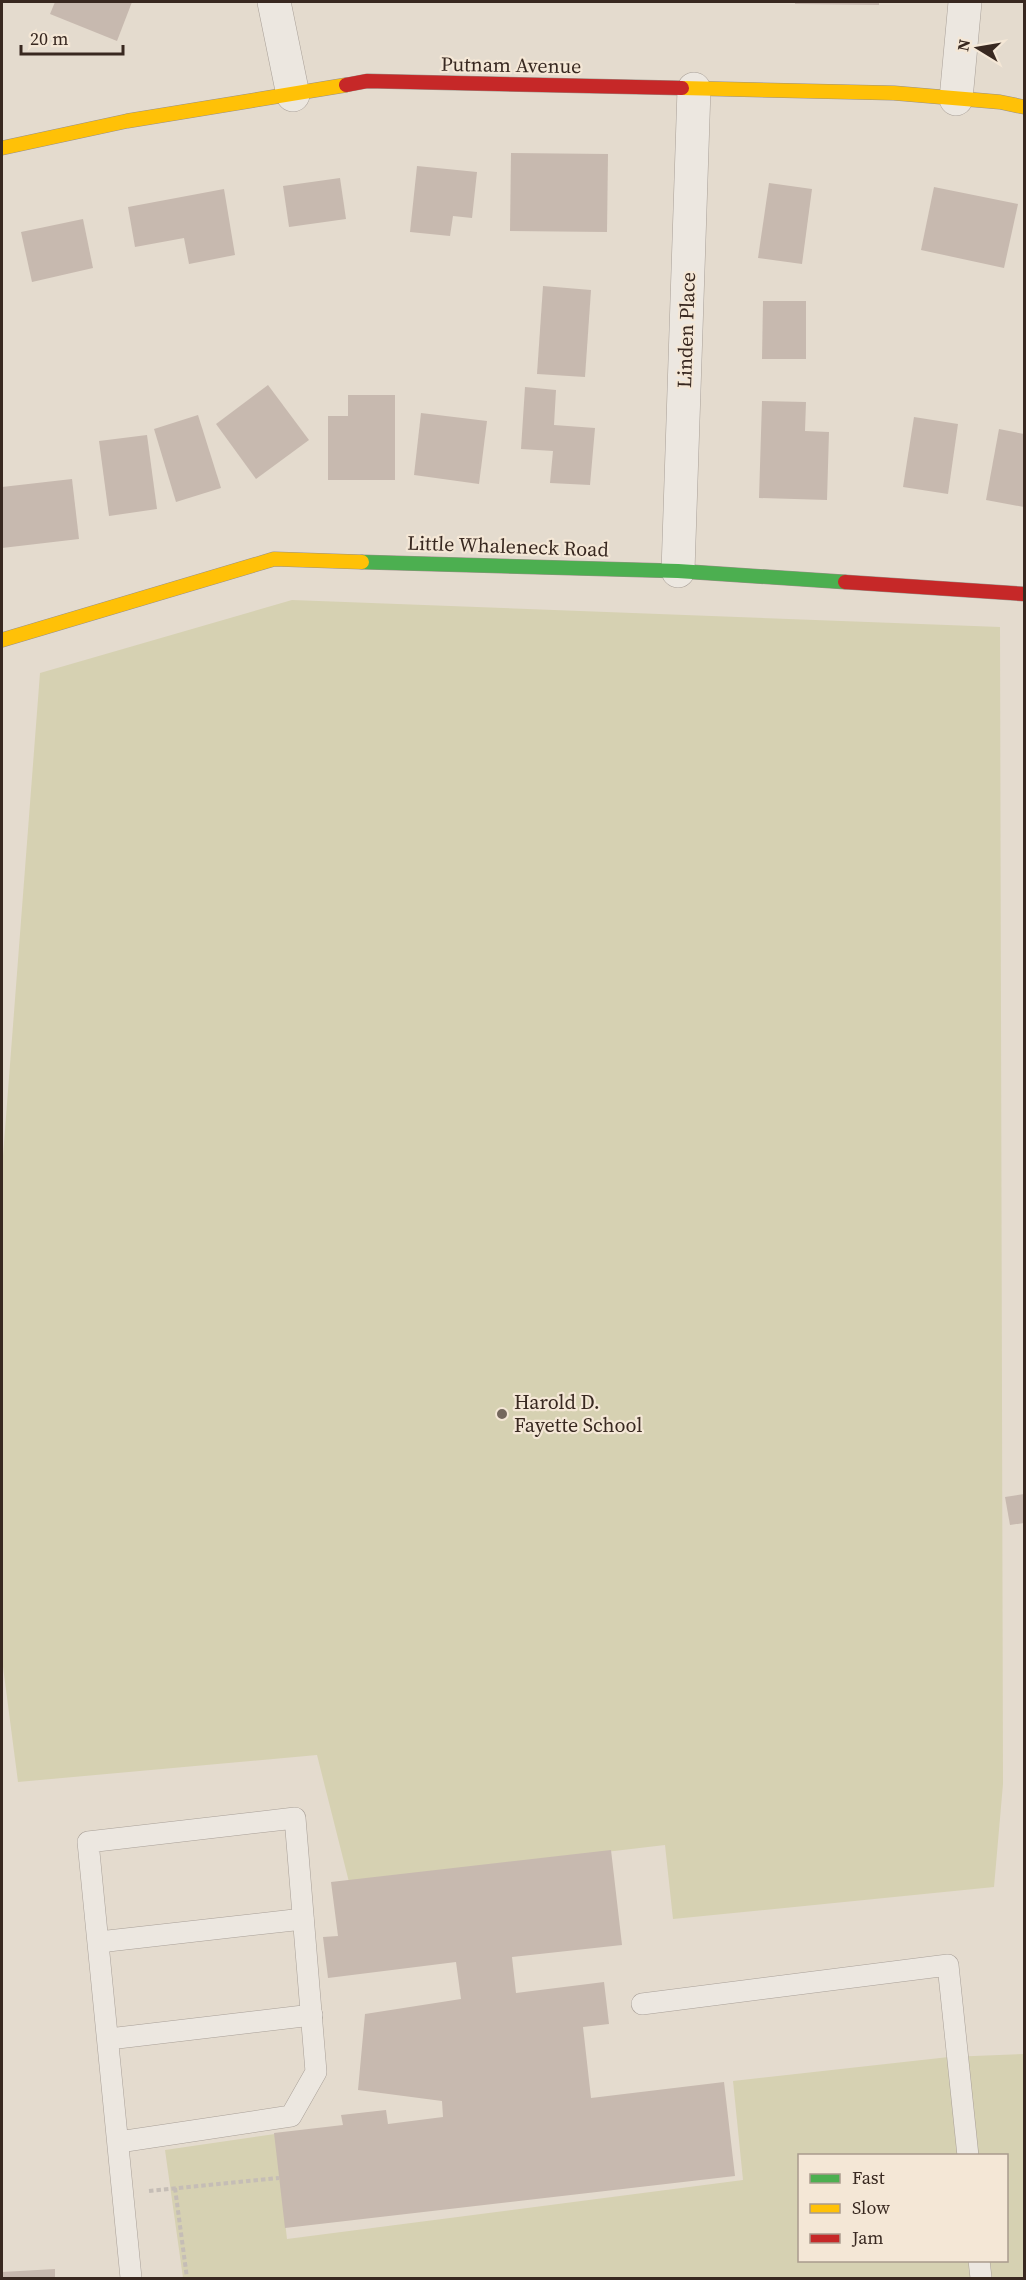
<svg xmlns="http://www.w3.org/2000/svg" width="1026" height="2280" viewBox="0 0 1026 2280" font-family="'Source Serif 4',serif">
<style>
.green{fill:#d6d1b2;fill-rule:evenodd}
.building{fill:#c7b9af}
.lines{fill:none;stroke-linecap:round;stroke-linejoin:round}
.lane-casing{stroke:#a9a098;stroke-width:22}
.street-casing{stroke:#a9a098;stroke-width:34}
.fast-casing{stroke:#999087;stroke-width:15}
.slow-casing{stroke:#999087;stroke-width:15}
.jam-casing{stroke:#999087;stroke-width:15}
.path{stroke:#c5bdb6;stroke-width:4;stroke-dasharray:4.5 3;stroke-linecap:butt}
.lane{stroke:#ece7e0;stroke-width:21}
.street{stroke:#ece7e0;stroke-width:33}
.fast{stroke:#4caf50;stroke-width:14}
.slow{stroke:#ffc107;stroke-width:14}
.jam{stroke:#c62828;stroke-width:14}
.poi-dot{fill:#74675d;stroke:#f4e7d6;stroke-width:2}
.labels{text-anchor:middle;stroke-width:4.5;stroke-linejoin:round;paint-order:stroke}
.street-label{font-size:20px;fill:#382820;stroke:#f4e7d6}
.poi-label{font-size:20px;fill:#382820;stroke:#f4e7d6;text-anchor:start}
</style>
<rect width="100%" height="100%" fill="#e4dbce"/>
<!-- green -->
<g class="green">
<polygon points="292,600 1000,627 1003,1784 994,1887 673,1919 665,1845 349,1882 317,1755 18,1782 2,1659 2,1169 40,673"/>
<path d="M 1024,2054 L 1024,2278 L 183,2278 L 165,2150 L 275,2134 L 287,2239 L 743,2180 L 733,2081 L 949,2057 ZM 800,2156 L 1006,2156 L 1006,2260 L 800,2260 Z"/>
</g>
<!-- building -->
<g class="building">
<polygon points="55,2 132,2 117,41 50,14"/>
<polygon points="795,2 879,2 879,5 795,4"/>
<polygon points="511,153 608,154 607,232 510,231"/>
<polygon points="417,166 477,172 472,218 453,216 450,236 410,232"/>
<polygon points="340,178 346,219 289,227 283,186"/>
<polygon points="769,183 812,189 802,264 758,258"/>
<polygon points="934,187 1018,204 1004,268 921,250"/>
<polygon points="224,189 235,255 189,264 184,238 135,247 128,207"/>
<polygon points="83,219 93,268 32,282 21,232"/>
<polygon points="543,286 591,290 585,377 537,374"/>
<polygon points="763,301 806,301 806,359 762,359"/>
<polygon points="268,385 309,440 256,479 216,424"/>
<polygon points="525,387 556,390 554,425 595,428 590,485 550,483 553,451 521,449"/>
<polygon points="348,395 395,395 395,480 328,480 328,416 348,416"/>
<polygon points="762,401 806,402 805,431 829,432 827,500 759,498"/>
<polygon points="421,413 487,421 479,484 414,475"/>
<polygon points="198,415 221,488 176,502 154,429"/>
<polygon points="914,417 958,424 948,494 903,487"/>
<polygon points="999,429 1024,434 1024,507 986,500"/>
<polygon points="147,435 157,509 109,516 99,441"/>
<polygon points="72,479 79,539 2,548 2,487"/>
<polygon points="1024,1494 1024,1523 1010,1525 1005,1497"/>
<polygon points="611,1850 622,1945 512,1957 516,1993 604,1982 609,2024 583,2027 591,2098 724,2082 735,2176 285,2228 274,2133 343,2125 341,2115 386,2110 388,2124 443,2117 442,2101 358,2090 365,2014 461,1999 456,1962 328,1978 323,1937 338,1936 331,1882"/>
<polygon points="55,2269 55,2278 2,2278 2,2272"/>
</g>
<g class="lines">
<defs>
<g id="lane">
<polyline points="99,1942 303,1919"/>
<polyline points="642,2004 948,1965 968,2156"/>
<polyline points="109,2039 312,2015"/>
<polyline points="119,2142 291,2116 316,2072 295,1818 88,1842 131,2278"/>
<polyline points="979,2260 981,2278"/>
</g>
<g id="street">
<polyline points="274,2 293,95"/>
<polyline points="956,99 965,2"/>
<polyline points="678,571 694,89"/>
</g>
<polyline id="fast" points="362,562 678,571 845,582"/>
<g id="slow">
<polyline points="682,88 894,93 1000,102 1024,107"/>
<polyline points="2,148 127,121 346,85"/>
<polyline points="2,640 274,559 362,562"/>
</g>
<g id="jam">
<polyline points="346,85 367,81 682,88"/>
<polyline points="845,582 1024,594"/>
</g>
</defs>
<!-- lane casing -->
<use href="#lane" class="lane-casing"/>
<!-- street casing -->
<use href="#street" class="street-casing"/>
<!-- fast casing -->
<use href="#fast" class="fast-casing"/>
<!-- slow casing -->
<use href="#slow" class="slow-casing"/>
<!-- jam casing -->
<use href="#jam" class="jam-casing"/>
<!-- path -->
<g class="path">
<polyline points="175,2188 187,2278"/>
<polyline points="149,2191 279,2178"/>
</g>
<!-- lane -->
<use href="#lane" class="lane"/>
<!-- street -->
<use href="#street" class="street"/>
<!-- fast -->
<use href="#fast" class="fast"/>
<!-- slow -->
<use href="#slow" class="slow"/>
<!-- jam -->
<use href="#jam" class="jam"/>
</g>
<!-- markers -->
<circle class="poi-dot" cx="502" cy="1414" r="6"/>
<g class="labels">
<!-- street labels -->
<g class="street-label">
<text transform="translate(511 65) rotate(1)" y="7">Putnam Avenue</text>
<text transform="translate(686 330) rotate(-88)" y="7">Linden Place</text>
<text transform="translate(508 546) rotate(2)" y="7">Little Whaleneck Road</text>
</g>
<!-- poi labels -->
<g class="poi-label">
<text x="514" y="1409">Harold D.<tspan x="514" dy="23">Fayette School</tspan></text>
</g>
</g>
<!-- border -->
<rect width="1026" height="2280" fill="none" stroke="#382820" stroke-width="6"/>
<!-- legend -->
<rect x="798" y="2154" width="210" height="108" fill="#f4e7d6" stroke="#a99b8d" stroke-width="1.5"/>
<rect x="810" y="2174" width="30" height="9" fill="#4caf50" stroke="#a99b8d" stroke-width="1.5"/>
<text x="852" y="2184" font-size="18" fill="#382820">Fast</text>
<rect x="810" y="2204" width="30" height="9" fill="#ffc107" stroke="#a99b8d" stroke-width="1.5"/>
<text x="852" y="2214" font-size="18" fill="#382820">Slow</text>
<rect x="810" y="2234" width="30" height="9" fill="#c62828" stroke="#a99b8d" stroke-width="1.5"/>
<text x="852" y="2244" font-size="18" fill="#382820">Jam</text>
<!-- north arrow -->
<g transform="translate(978 48) rotate(281)" stroke="#f4e7d6" stroke-width="4.5" paint-order="stroke">
<path d="M0-4.5L10 22L0 15L-10 22Z" fill="#382820"/>
<text y="-9" font-size="16" font-weight="bold" text-anchor="middle" fill="#382820">N</text>
</g>
<!-- scale -->
<path d="M21 45v9h102v-9" fill="none" stroke="#382820" stroke-width="3"/>
<text x="30" y="45" font-size="18" fill="#382820" stroke="#f4e7d6" stroke-width="4.5" paint-order="stroke">20 m</text>
</svg>
